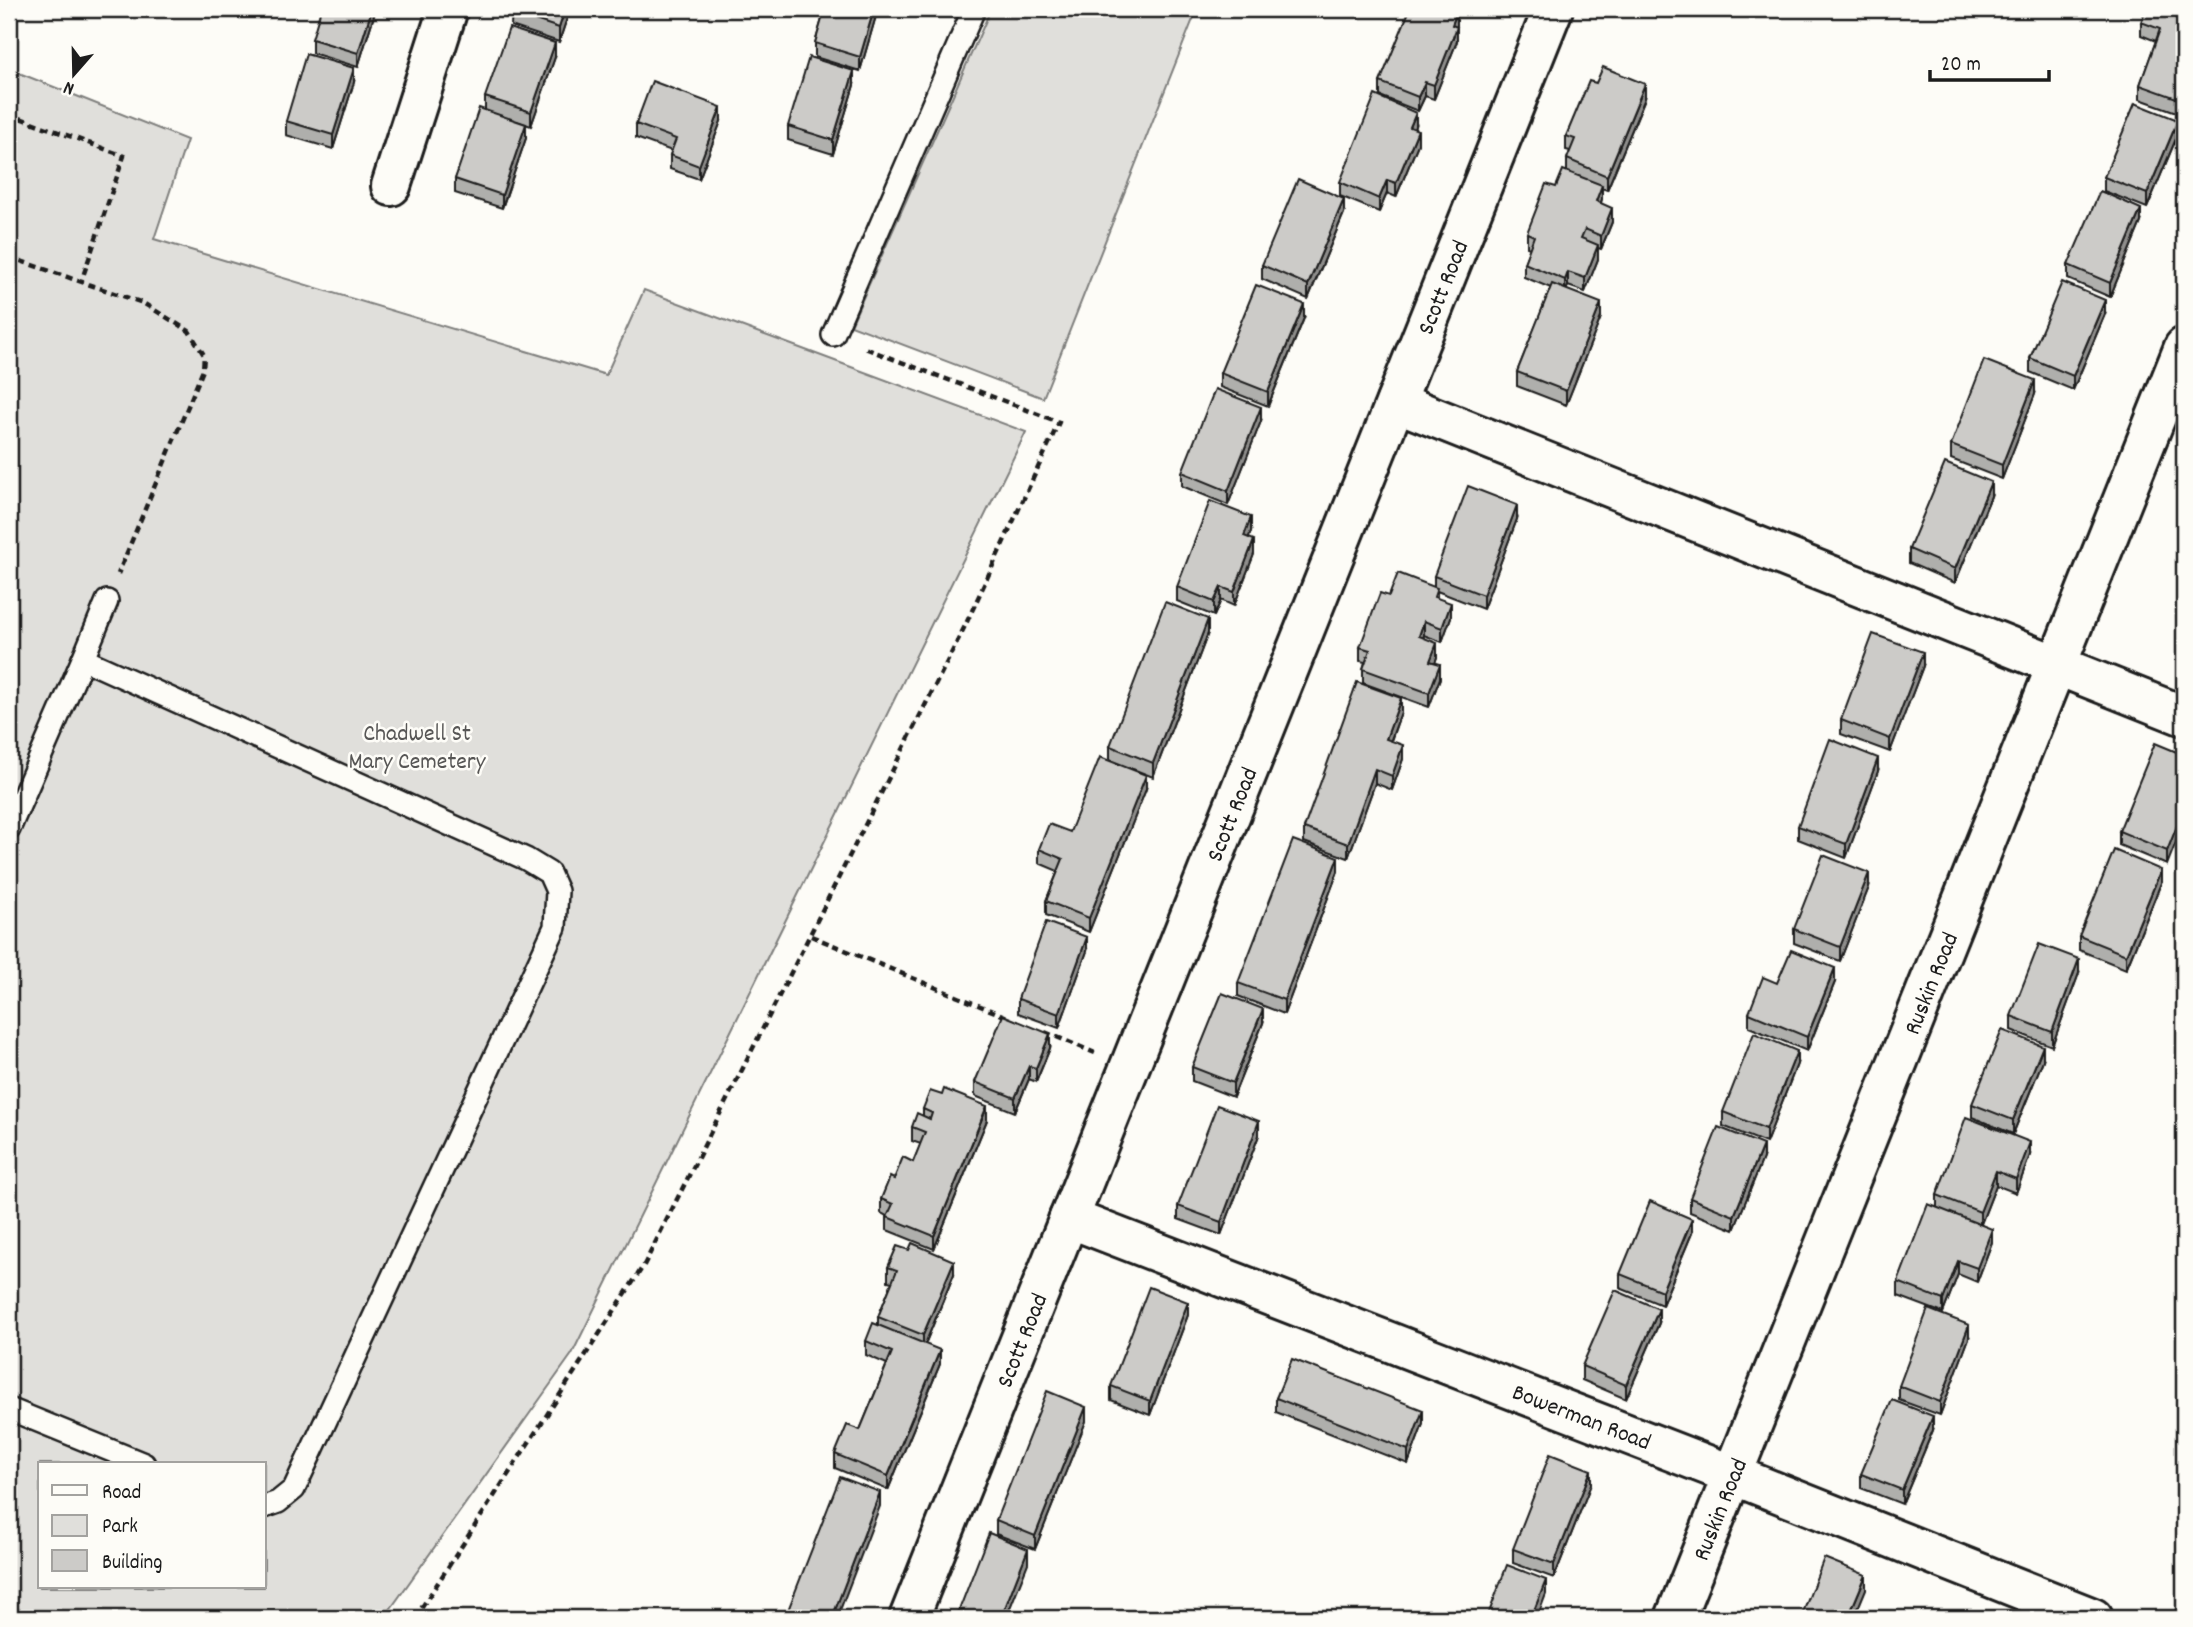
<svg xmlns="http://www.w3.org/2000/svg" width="2193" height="1627" viewBox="0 0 2193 1627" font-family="Dekko,sans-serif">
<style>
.green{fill:#e0dfdb;stroke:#7e7e7c;stroke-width:2;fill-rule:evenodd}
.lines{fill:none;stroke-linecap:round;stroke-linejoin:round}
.lane-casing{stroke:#1c1c1c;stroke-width:26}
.street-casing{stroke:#1c1c1c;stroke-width:44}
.path{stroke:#1c1c1c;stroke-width:4.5;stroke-dasharray:7 5;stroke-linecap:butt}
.lane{stroke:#fdfcf7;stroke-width:21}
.street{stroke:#fdfcf7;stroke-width:38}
.wall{fill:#afafac;stroke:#1c1c1c;stroke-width:2}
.shaded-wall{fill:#8f8e8c;stroke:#1c1c1c;stroke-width:2}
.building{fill:#cccbc8;stroke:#1c1c1c;stroke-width:2}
.labels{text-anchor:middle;stroke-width:5;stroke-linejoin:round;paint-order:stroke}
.street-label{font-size:24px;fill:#1c1c1c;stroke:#fdfcf7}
.park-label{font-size:24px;fill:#575655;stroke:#fdfcf7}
</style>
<rect width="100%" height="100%" fill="#fdfcf7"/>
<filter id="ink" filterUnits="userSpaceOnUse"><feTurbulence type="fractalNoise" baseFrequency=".0143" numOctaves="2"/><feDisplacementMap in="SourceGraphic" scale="14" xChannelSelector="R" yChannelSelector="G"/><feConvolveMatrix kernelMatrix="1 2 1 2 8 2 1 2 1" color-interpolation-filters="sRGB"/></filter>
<g filter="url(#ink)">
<!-- green -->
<g class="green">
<polygon points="991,9 1197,9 1043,398 851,325"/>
<path d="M 9,69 L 187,140 L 154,239 L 606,375 L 644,290 L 1026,432 L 572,1354 L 384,1618 L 9,1618 ZM 40,1464 L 264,1464 L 264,1587 L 40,1587 Z"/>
</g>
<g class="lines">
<defs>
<g id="lane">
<polyline points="833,335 974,9"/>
<polyline points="83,659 107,601"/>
<polyline points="9,829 83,659 526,859 549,873 557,891 555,927 294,1489 278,1502 264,1507"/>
<polyline points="9,1409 144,1464"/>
</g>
<g id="street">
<polyline points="391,186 448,9"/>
<polyline points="1396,402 2184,716"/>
<polyline points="1069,1218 1733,1475 2093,1618"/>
<polyline points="909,1618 1553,9"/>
<polyline points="1675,1618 2184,347"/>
</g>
</defs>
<!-- lane casing -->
<use href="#lane" class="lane-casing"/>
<!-- street casing -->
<use href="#street" class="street-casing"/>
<!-- path -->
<g class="path">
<polyline points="9,114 124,156 81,282"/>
<polyline points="9,257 143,303 189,331 204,355 203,370 118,574"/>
<polyline points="811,936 1007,1017"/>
<polyline points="1045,1032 1095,1053"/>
<polyline points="415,1618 644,1265 965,626 1059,422 862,347"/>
</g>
<!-- lane -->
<use href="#lane" class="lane"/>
<!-- street -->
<use href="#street" class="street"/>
</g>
<!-- wall -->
<g class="wall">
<polygon points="376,9 358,67 312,53 312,39"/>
<polygon points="512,9 570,9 559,42 511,26"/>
<polygon points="825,9 878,9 860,71 815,57 815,43"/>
<polygon points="1453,9 1466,9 1465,13"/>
<polygon points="2184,9 2182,114 2140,99 2140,85 2156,41 2141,35 2141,22"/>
<polygon points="1457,25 1457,41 1434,99 1425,96 1418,111 1380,96 1380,82"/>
<polygon points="555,57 531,126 519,122 526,138 502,208 455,193 455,179 485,110 485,97"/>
<polygon points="354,82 333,149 286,135 286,121"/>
<polygon points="854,85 833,154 788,140 788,126"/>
<polygon points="1645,98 1607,190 1602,188 1602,199 1601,203 1612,222 1601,249 1598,248 1598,259 1585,292 1568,286 1566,290 1601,317 1566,405 1517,386 1517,372 1551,288 1524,277 1524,263 1530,248 1527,247 1527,233 1567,171 1567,159 1570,151 1566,150 1566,136"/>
<polygon points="721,121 699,179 670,169 670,155 672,151 636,138 636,124"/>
<polygon points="1416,126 1415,129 1418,144 1396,197 1387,193 1379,212 1340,196 1340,182"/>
<polygon points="2178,134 2147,208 2104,191 2104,177"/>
<polygon points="1344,213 1308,299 1262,279 1262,265"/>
<polygon points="2141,222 2110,297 2068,279 2068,265"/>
<polygon points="2105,314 2073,390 2030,372 2030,358"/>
<polygon points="1304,318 1268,406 1220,387 1220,373"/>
<polygon points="2035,394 2002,479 1951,459 1951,445"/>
<polygon points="1261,421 1228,505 1182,486 1182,472"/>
<polygon points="1991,496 1955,583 1909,563 1909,549"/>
<polygon points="1517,519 1483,609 1437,591 1437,598 1451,617 1442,642 1424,635 1423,638 1437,657 1435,663 1440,678 1429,707 1363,683 1363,669 1365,662 1360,661 1360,647 1389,596 1434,587 1434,576"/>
<polygon points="1251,531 1249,538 1254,554 1234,606 1221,600 1214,616 1177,601 1177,587"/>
<polygon points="1208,633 1153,777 1110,760 1110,746"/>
<polygon points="1923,666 1890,752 1841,734 1841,720"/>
<polygon points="1401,712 1391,741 1403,759 1392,790 1375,783 1348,858 1304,842 1304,828"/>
<polygon points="2184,755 2167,865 2119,845 2119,831"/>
<polygon points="1878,771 1846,858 1798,839 1798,826"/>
<polygon points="1146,789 1089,932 1046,915 1046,901 1058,871 1039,863 1039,849"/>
<polygon points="1338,871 1284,1014 1238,996 1238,983"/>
<polygon points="2161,883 2126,969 2079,950 2079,936"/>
<polygon points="1869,887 1840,961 1794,943 1794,929"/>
<polygon points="1087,951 1059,1028 1018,1013 1018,999"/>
<polygon points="2079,973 2052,1046 2011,1030 2011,1016"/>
<polygon points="1835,982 1807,1051 1749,1027 1749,1013 1777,983"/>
<polygon points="1263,1023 1233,1097 1192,1081 1192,1067"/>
<polygon points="1050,1048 1036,1082 1029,1079 1015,1112 975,1096 975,1082"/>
<polygon points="2043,1060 2013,1134 1972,1117 1972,1104"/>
<polygon points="1797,1064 1766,1143 1723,1126 1723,1112"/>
<polygon points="923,1109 987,1120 934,1249 887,1230 887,1216 881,1213 881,1199 913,1162 921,1144 912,1141 912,1127 923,1115"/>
<polygon points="1259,1135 1221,1235 1178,1219 1178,1206"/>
<polygon points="2030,1155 2016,1193 1996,1185 1981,1224 1992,1242 1977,1282 1958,1274 1943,1313 1898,1296 1898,1282 1937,1208 1937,1195"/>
<polygon points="1763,1158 1734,1230 1690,1212 1690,1198"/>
<polygon points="1692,1233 1662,1305 1620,1288 1620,1274"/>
<polygon points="888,1267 954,1274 925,1344 940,1364 888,1490 835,1468 835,1454 860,1430 887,1364 866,1355 866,1341 878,1325 878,1317 892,1282 888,1281"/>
<polygon points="1188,1315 1150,1415 1111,1400 1111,1386"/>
<polygon points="1659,1323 1626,1399 1582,1380 1582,1366"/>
<polygon points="1969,1338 1940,1415 1899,1400 1899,1386"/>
<polygon points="1276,1398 1423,1424 1408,1464 1276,1412"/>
<polygon points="1086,1421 1035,1549 996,1534 996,1520"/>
<polygon points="1933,1430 1902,1504 1861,1488 1861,1474"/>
<polygon points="1591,1484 1554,1578 1513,1563 1513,1549"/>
</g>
<!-- shaded-wall -->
<g class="shaded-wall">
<polygon points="372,9 376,9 358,67 358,53"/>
<polygon points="565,9 570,9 559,42 559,28"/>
<polygon points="874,9 878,9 860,71 860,57"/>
<polygon points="1457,11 1457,25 1452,38 1452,25"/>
<polygon points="1457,27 1457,41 1434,99 1434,85"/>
<polygon points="555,43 555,57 531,126 531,112"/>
<polygon points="354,68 354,82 333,149 333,135"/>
<polygon points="854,71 854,85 833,154 833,140"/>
<polygon points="1425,82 1425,96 1418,111 1418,97"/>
<polygon points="1645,84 1645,98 1607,190 1607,176"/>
<polygon points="2184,93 2184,107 2182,114 2182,100"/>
<polygon points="721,107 721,121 699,179 699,166"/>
<polygon points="1416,113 1416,126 1410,141 1410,127"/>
<polygon points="2178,120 2178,134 2147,208 2147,194"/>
<polygon points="526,124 526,138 502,208 502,195"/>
<polygon points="1418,130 1418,144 1396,197 1396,183"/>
<polygon points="1387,180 1387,193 1379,212 1379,199"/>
<polygon points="1602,185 1602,199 1596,215 1596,201"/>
<polygon points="1344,199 1344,213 1308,299 1308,285"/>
<polygon points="1612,208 1612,222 1601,249 1601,236"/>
<polygon points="2141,209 2141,222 2110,297 2110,283"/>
<polygon points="1598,245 1598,259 1585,292 1585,278"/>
<polygon points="1568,272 1568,286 1565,293 1565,280"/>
<polygon points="2105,300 2105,314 2073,390 2073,376"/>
<polygon points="1601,303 1601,317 1566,405 1566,391"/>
<polygon points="1304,304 1304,318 1268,406 1268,392"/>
<polygon points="2035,380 2035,394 2002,479 2002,465"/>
<polygon points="1261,407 1261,421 1228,505 1228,491"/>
<polygon points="1991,482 1991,496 1955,583 1955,569"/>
<polygon points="1517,505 1517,519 1483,609 1483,595"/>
<polygon points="1251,517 1251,531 1244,550 1244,536"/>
<polygon points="1254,540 1254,554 1234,606 1234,592"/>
<polygon points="1221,587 1221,600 1214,616 1214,602"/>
<polygon points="1451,603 1451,617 1442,642 1442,628"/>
<polygon points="1208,619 1208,633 1153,777 1153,763"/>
<polygon points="1424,621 1424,635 1419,650 1419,636"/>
<polygon points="1437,643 1437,657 1430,675 1430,661"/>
<polygon points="1923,652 1923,666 1890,752 1890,739"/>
<polygon points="1440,664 1440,678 1429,707 1429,693"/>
<polygon points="1401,698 1401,712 1386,753 1386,739"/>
<polygon points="1403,745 1403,759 1392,790 1392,776"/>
<polygon points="1878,758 1878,771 1846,858 1846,844"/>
<polygon points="1375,769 1375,783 1348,858 1348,844"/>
<polygon points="1146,775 1146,789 1089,932 1089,918"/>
<polygon points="2184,808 2184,822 2167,865 2167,851"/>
<polygon points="1338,857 1338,871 1284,1014 1284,1000"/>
<polygon points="2161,870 2161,883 2126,969 2126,955"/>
<polygon points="1869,873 1869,887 1840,961 1840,947"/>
<polygon points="1087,937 1087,951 1059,1028 1059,1014"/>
<polygon points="2079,959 2079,973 2052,1046 2052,1032"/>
<polygon points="1835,968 1835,982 1807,1051 1807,1037"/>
<polygon points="1263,1009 1263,1023 1233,1097 1233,1083"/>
<polygon points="1050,1034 1050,1048 1036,1082 1036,1068"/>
<polygon points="2043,1046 2043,1060 2013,1134 2013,1120"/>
<polygon points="1797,1051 1797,1064 1766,1143 1766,1129"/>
<polygon points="1029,1066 1029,1079 1015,1112 1015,1098"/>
<polygon points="987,1106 987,1120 934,1249 934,1236"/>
<polygon points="1259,1121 1259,1135 1221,1235 1221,1222"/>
<polygon points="2030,1142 2030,1155 2016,1193 2016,1179"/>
<polygon points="1763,1145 1763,1158 1734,1230 1734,1216"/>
<polygon points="1996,1171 1996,1185 1980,1226 1980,1212"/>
<polygon points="1692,1219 1692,1233 1662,1305 1662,1291"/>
<polygon points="1992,1229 1992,1242 1977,1282 1977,1268"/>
<polygon points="954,1261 954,1274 923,1349 923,1335"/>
<polygon points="1958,1261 1958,1274 1943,1313 1943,1300"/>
<polygon points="1188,1302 1188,1315 1150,1415 1150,1401"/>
<polygon points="1659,1309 1659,1323 1626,1399 1626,1385"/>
<polygon points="1969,1325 1969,1338 1940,1415 1940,1402"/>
<polygon points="940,1350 940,1364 888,1490 888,1476"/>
<polygon points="1086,1407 1086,1421 1035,1549 1035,1536"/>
<polygon points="1423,1410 1423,1424 1408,1464 1408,1450"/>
<polygon points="1933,1416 1933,1430 1902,1504 1902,1490"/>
<polygon points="1591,1470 1591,1484 1554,1578 1554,1564"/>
<polygon points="880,1492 880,1506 837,1618 832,1618"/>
<polygon points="1028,1549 1028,1563 1006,1618 1001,1618"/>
<polygon points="1866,1575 1866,1589 1854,1618 1848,1618"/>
<polygon points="1546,1580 1546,1594 1537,1618 1531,1618"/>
</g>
<!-- building -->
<g class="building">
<polygon points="321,9 372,9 358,53 312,39"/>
<polygon points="512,9 565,9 559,28 511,12"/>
<polygon points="825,9 874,9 860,57 815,43"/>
<polygon points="1410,9 1452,9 1457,11 1452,25 1457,27 1434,85 1425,82 1418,97 1380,82"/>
<polygon points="2146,9 2184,9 2184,93 2182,100 2140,85 2160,29 2141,22"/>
<polygon points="509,28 555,43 531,112 485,97"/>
<polygon points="306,54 354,68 333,135 286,121"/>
<polygon points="809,57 854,71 833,140 788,126"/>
<polygon points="1603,67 1645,84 1607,176 1567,159 1575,139 1566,136 1589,81 1596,83"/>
<polygon points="652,81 721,107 699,166 670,155 676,139 636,124"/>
<polygon points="1375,95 1416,113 1410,127 1418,130 1396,183 1387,180 1379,199 1340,182"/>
<polygon points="2135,103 2178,120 2147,194 2104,177"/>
<polygon points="479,108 526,124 502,195 455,179"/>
<polygon points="1563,170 1602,185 1596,201 1612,208 1601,236 1585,229 1581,238 1598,245 1585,278 1568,272 1565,280 1524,263 1534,236 1527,233 1546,184 1556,187"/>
<polygon points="1298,179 1344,199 1308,285 1262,265"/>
<polygon points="2100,191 2141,209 2110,283 2068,265"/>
<polygon points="2062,282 2105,300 2073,376 2030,358"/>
<polygon points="1552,284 1601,303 1566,391 1517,372"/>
<polygon points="1256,285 1304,304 1268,392 1220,373"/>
<polygon points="1984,360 2035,380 2002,465 1951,445"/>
<polygon points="1215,389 1261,407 1228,491 1182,472"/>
<polygon points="1945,463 1991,482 1955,569 1909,549"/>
<polygon points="1468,486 1517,505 1483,595 1434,576"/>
<polygon points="1210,501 1251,517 1244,536 1254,540 1234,592 1221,587 1214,602 1177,587"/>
<polygon points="1398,573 1437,588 1434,597 1451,603 1442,628 1424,621 1419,636 1437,643 1430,661 1440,664 1429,693 1363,669 1370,650 1360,647 1380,593 1389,596"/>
<polygon points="1165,602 1208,619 1153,763 1110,746"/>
<polygon points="1873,634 1923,652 1890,739 1841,720"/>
<polygon points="1357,682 1401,698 1386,739 1403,745 1392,776 1375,769 1348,844 1304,828"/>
<polygon points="1830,739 1878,758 1846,844 1798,826"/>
<polygon points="2155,743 2184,755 2184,808 2167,851 2119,831"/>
<polygon points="1100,757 1146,775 1089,918 1046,901 1063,859 1039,849 1049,824 1070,832"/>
<polygon points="1293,840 1338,857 1284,1000 1238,983"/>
<polygon points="2114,850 2161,870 2126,955 2079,936"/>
<polygon points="1823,855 1869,873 1840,947 1794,929"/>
<polygon points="1046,922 1087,937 1059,1014 1018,999"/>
<polygon points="2039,944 2079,959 2052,1032 2011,1016"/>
<polygon points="1791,950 1835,968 1807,1037 1749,1013 1763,977 1777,983"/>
<polygon points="1222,993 1263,1009 1233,1083 1192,1067"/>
<polygon points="1003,1015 1050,1034 1036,1068 1029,1066 1015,1098 975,1082"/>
<polygon points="2002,1030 2043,1046 2013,1120 1972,1104"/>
<polygon points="1754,1033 1797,1051 1766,1129 1723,1112"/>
<polygon points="944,1089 987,1106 934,1236 887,1217 893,1204 881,1199 890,1177 894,1179 903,1157 913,1162 925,1132 912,1127 917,1113 930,1119 932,1113 923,1109 930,1091 942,1095"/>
<polygon points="1217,1105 1259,1121 1221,1222 1178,1206"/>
<polygon points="1966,1117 2030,1142 2016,1179 1996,1171 1980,1212 1937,1195"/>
<polygon points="1718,1127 1763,1145 1734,1216 1690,1198"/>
<polygon points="1650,1201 1692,1219 1662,1291 1620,1274"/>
<polygon points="1928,1204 1992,1229 1977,1268 1958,1261 1943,1300 1898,1282"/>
<polygon points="912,1243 954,1261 923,1335 878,1317 897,1270 888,1267 897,1246 909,1250"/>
<polygon points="1149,1287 1188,1302 1150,1401 1111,1386"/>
<polygon points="1615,1290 1659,1309 1626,1385 1582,1366"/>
<polygon points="1928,1309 1969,1325 1940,1402 1899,1386"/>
<polygon points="873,1323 940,1350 888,1476 835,1454 847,1425 860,1430 892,1352 866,1341"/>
<polygon points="1292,1359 1423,1410 1408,1450 1276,1398"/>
<polygon points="1047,1391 1086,1407 1035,1536 996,1520"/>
<polygon points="1892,1400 1933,1416 1902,1490 1861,1474"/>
<polygon points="1550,1454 1591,1470 1554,1564 1513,1549"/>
<polygon points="840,1477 880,1492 832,1618 785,1618"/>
<polygon points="989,1533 1028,1549 1001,1618 956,1618"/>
<polygon points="1824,1558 1866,1575 1848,1618 1801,1618"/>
<polygon points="1507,1565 1546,1580 1531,1618 1487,1618"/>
</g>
</g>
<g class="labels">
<!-- street labels -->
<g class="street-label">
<text transform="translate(1442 287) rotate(-68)" y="8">Scott Road</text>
<text transform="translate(1231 814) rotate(-68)" y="8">Scott Road</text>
<text transform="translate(1930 983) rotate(-68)" y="8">Ruskin Road</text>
<text transform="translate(1021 1340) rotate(-68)" y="8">Scott Road</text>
<text transform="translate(1582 1416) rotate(21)" y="8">Bowerman Road</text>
<text transform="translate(1719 1509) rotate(-68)" y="8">Ruskin Road</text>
</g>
<!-- park labels -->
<g class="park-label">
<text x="417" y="740">Chadwell St<tspan x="417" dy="28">Mary Cemetery</tspan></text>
</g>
</g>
<!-- margin -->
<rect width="2193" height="1627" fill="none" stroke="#fdfcf7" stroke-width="35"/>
<rect x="18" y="18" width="2158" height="1592" fill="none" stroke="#1c1c1c" stroke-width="2.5" filter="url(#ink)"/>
<!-- legend -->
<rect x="38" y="1462" width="228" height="126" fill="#fdfcf7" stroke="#a3a29f" stroke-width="2"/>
<rect x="52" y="1485" width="35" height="10" fill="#fdfcf7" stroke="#a3a29f" stroke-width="2"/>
<text x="102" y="1498" font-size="21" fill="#1c1c1c">Road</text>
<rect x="52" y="1515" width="35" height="21" fill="#e0dfdb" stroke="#a3a29f" stroke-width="2"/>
<text x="102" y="1532" font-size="21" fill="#1c1c1c">Park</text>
<rect x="52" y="1550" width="35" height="21" fill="#cccbc8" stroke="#a3a29f" stroke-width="2"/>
<text x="102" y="1568" font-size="21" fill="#1c1c1c">Building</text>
<!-- north arrow -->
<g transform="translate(74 74) rotate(200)" stroke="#fdfcf7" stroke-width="5" paint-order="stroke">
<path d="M0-5L12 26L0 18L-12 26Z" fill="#1c1c1c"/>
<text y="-10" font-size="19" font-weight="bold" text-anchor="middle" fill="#1c1c1c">N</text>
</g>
<!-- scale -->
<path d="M1930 70v10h119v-10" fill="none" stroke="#1c1c1c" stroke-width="3.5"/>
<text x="1941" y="70" font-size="21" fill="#1c1c1c" stroke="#fdfcf7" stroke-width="5" paint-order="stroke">20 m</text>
</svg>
